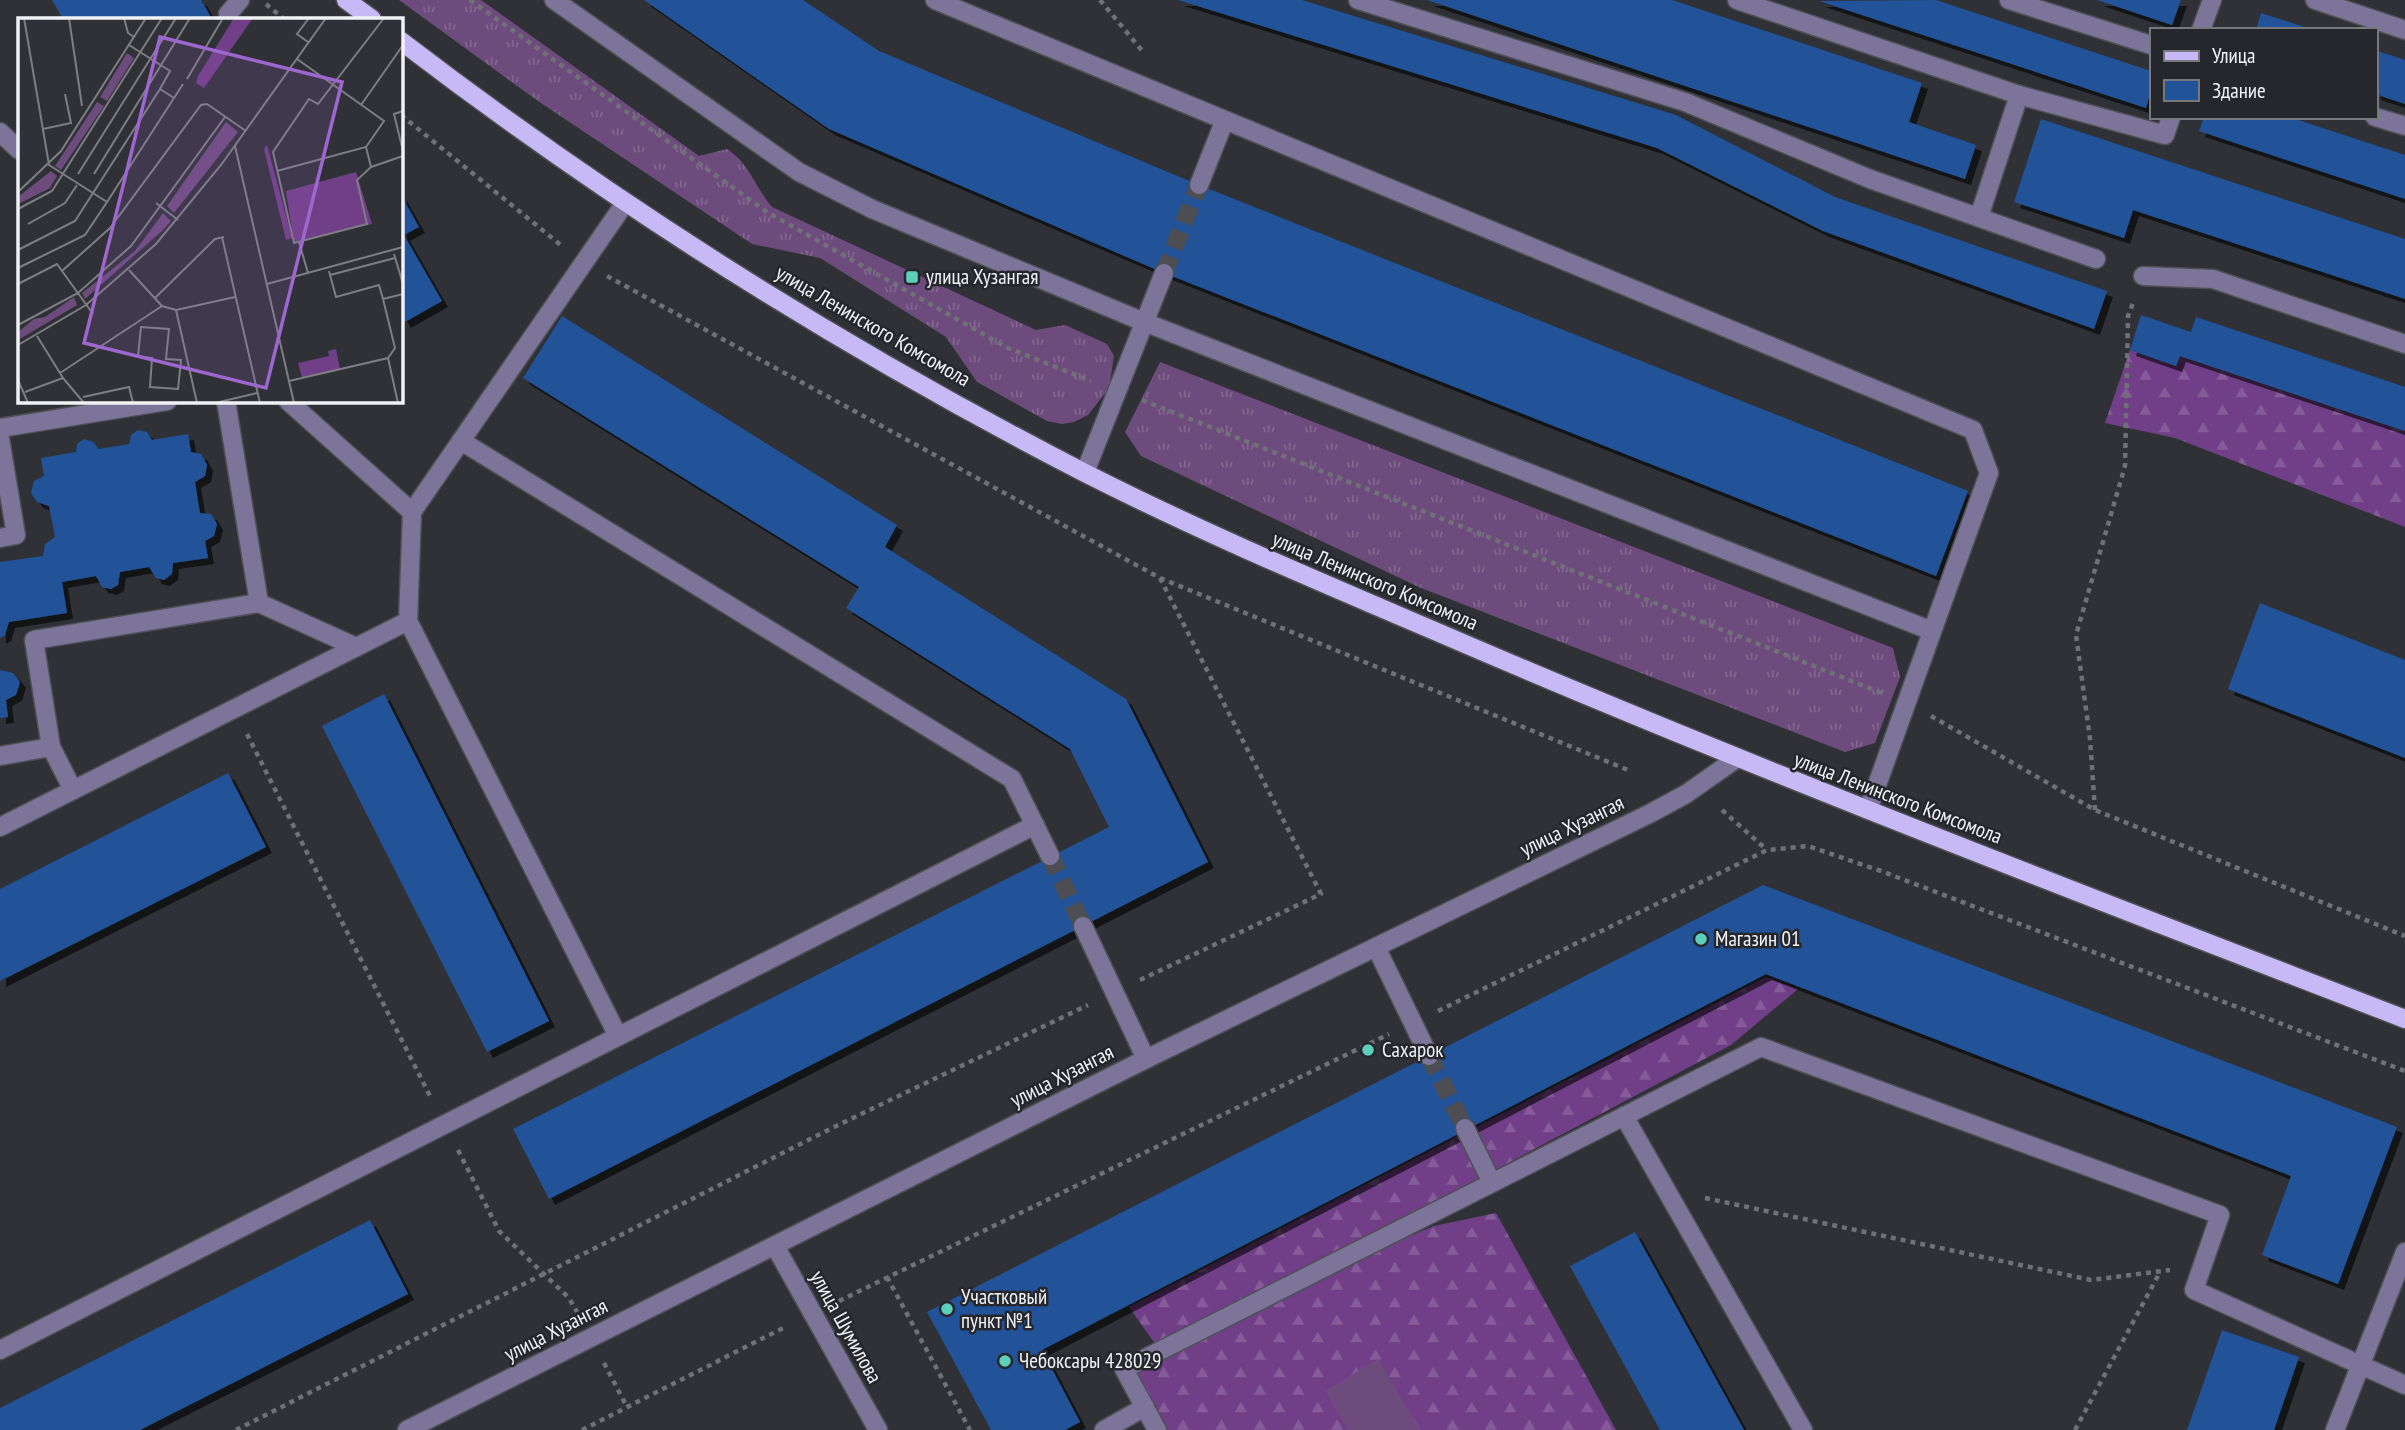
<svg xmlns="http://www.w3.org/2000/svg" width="2405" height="1430" viewBox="0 0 2405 1430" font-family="'PT Sans Narrow',sans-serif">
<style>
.grass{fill:url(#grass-tufts)}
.forest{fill:url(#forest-firs)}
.garden{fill:#6d4c7d}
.building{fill:#205398;filter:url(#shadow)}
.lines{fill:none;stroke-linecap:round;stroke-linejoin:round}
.minor-tunnel{stroke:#4c4e54;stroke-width:18;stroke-dasharray:18 9;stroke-linecap:butt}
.minor-casing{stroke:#4e5056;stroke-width:21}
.major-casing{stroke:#4e5056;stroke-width:21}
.path{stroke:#6f7176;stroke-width:4.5;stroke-dasharray:5 5;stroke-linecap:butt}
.minor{stroke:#7d7499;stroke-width:18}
.major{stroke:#c7b9f5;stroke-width:18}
.poi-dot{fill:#5cceba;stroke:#26272d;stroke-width:2.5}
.labels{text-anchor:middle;stroke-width:5;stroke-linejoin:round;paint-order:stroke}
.poi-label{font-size:21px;fill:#f1f2f6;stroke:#26272d;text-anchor:start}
.street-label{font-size:21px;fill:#f1f2f6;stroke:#26272d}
.inset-road{fill:none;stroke:#7d7e83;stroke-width:2}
.view{fill:#9e67d0;fill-opacity:0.15;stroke:#9e67d0;stroke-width:3.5}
.inset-edge{fill:none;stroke:#f1f2f6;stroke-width:3.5}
</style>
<defs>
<pattern id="grass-tufts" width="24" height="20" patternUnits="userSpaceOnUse" patternTransform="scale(1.75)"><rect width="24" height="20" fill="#6d4c7d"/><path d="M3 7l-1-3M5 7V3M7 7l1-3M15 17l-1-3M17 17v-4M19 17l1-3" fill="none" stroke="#826690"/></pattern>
<pattern id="forest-firs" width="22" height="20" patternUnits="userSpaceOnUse" patternTransform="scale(1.75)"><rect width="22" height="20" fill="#713f87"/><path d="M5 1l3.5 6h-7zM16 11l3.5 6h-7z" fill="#865b99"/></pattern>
<filter id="shadow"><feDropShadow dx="6" dy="6" stdDeviation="0" flood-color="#0009"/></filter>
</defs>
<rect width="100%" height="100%" fill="#2f3137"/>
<!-- grass -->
<g class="grass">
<path d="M 399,0 L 481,0 L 699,156 L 727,149 C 749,163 755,187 772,207 L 1036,330 L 1065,325 L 1107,344 L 1114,356 L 1109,388 L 1088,415 L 1074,422 L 1062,424 L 1047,421 L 977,382 L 946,337 L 820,258 L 752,244 L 538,101 Z"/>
<polygon points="1160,362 1893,648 1900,677 1875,743 1845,752 1421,588 1141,456 1125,432"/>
</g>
<!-- forest -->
<g class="forest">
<polygon points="2130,350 2176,366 2180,356 2405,431 2405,527 2175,438 2105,423"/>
<polygon points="1766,977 1798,989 1731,1045 1158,1348 1129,1307"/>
<polygon points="1496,1213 1616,1430 1164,1430 1135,1372 1351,1260 1434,1226"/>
</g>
<!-- garden -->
<polygon class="garden" points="1378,1359 1420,1430 1348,1430 1325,1391"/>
<!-- building -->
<g class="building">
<polygon points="52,0 201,0 212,19 63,19"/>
<polygon points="644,0 803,0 879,51 1199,185 1968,491 1936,576 1164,273 829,129"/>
<polygon points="1178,0 1302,0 1676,115 1835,197 2107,291 2094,329 1823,231 1657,148"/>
<polygon points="1427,0 1672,0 1922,83 1909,122 1976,145 1965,179"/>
<polygon points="1936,0 2151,71 2151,90 2146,108 1819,1"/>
<polygon points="2097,0 2181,0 2172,25"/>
<polygon points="2261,13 2311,29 2311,30 2256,30"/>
<polygon points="2375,50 2405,60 2405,104 2375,94"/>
<polygon points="2204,117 2289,117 2405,155 2405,199 2199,131"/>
<polygon points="2041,119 2405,239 2405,299 2133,210 2124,238 2014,202"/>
<polygon points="401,195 419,227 404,235 442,301 405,322 401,315"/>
<polygon points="2141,315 2191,332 2196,317 2405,387 2405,431 2180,356 2176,366 2130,350"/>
<polygon points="562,316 897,525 885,547 1126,699 1208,862 549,1199 513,1129 1109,827 1070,749 846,608 859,587 523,378"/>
<polygon points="138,430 147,432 152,440 188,434 191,452 201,454 207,465 205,476 195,482 200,513 211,514 217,524 214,536 205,541 208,558 173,563 172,574 164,580 156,578 149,567 120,572 118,585 111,589 102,587 96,576 62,582 67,613 9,622 5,635 0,638 0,562 43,556 45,544 55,537 49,506 37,502 31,493 34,481 44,476 41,458 76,452 77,444 84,439 93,442 99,449 129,444 131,435"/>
<polygon points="2260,603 2405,660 2405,758 2228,689"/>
<polygon points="0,670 13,673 20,682 16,695 6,700 8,717 0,718"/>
<polygon points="384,694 549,1021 487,1052 322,726"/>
<polygon points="228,773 266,847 0,981 0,889"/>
<polygon points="1763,885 2397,1127 2338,1284 2262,1255 2291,1176 1766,974 1042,1350 1080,1422 1065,1430 991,1430 927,1312"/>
<polygon points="370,1220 408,1294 140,1430 0,1430 0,1408"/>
<polygon points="1635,1232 1744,1430 1660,1430 1570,1266"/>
<polygon points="2222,1330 2299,1357 2274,1430 2187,1430"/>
</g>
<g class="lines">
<!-- minor-tunnel -->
<g class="minor-tunnel">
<polyline points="1164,273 1199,185"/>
<polyline points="1050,856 1083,926"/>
<polyline points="1429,1056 1465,1128"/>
</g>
<defs>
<g id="minor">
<polyline points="554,0 799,172 872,209 1144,322 1932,631"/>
<polyline points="935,0 1973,430 1989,473 1868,810"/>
<polyline points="1358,0 1685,102 1870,179 2096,259"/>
<polyline points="1737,0 2019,95"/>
<polyline points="2009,0 2151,45"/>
<polyline points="2315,0 2405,30"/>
<polyline points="228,14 240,0"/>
<polyline points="2201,30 2212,0"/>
<polyline points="2375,117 2405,126"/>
<polyline points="0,132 19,150"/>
<polyline points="1199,185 1224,122"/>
<polyline points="1979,217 2019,95 2165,135 2171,117"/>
<polyline points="2143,276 2213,279 2405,344"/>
<polyline points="288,401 412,512"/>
<polyline points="0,428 167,401"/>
<polyline points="0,439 16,535 0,538"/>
<polyline points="461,441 1012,779 1050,856"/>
<polyline points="1085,472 1164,273"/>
<polyline points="259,603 356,647"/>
<polyline points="408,621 412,512 625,203"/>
<polyline points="51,747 73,790"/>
<polyline points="0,756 51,747 34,640 259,603 226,401"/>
<polyline points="0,827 408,621 618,1036"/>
<polyline points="1083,926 1146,1059"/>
<polyline points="1376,947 1429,1056"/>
<polyline points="1624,1116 1803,1430"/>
<polyline points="1465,1128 1492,1183"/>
<polyline points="775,1246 878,1430"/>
<polyline points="0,1350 1035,825"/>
<polyline points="407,1430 1146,1059 1651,813 1686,794 1736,759"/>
<polyline points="1104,1430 1145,1407"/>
<polyline points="1157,1430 1124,1369 1761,1047 2220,1215 2194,1290 2405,1385"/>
<polyline points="2335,1430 2405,1252"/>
</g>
<g id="major">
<polyline points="346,0 372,19"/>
<path d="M 401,41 C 615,205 846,350 1085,473 C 1209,536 1337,589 1465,644 C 1775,777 2090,897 2405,1019"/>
</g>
</defs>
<!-- minor casing -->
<use href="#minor" class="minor-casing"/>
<!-- major casing -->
<use href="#major" class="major-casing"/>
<!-- path -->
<g class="path">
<polyline points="470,0 767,212 1008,348 1091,381"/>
<polyline points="1100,0 1144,53"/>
<polyline points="266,4 284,19"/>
<polyline points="401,115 562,246"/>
<polyline points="607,276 1160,578 1628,770"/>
<polyline points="1142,400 1882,693"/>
<polyline points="1931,716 2095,810 2405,936"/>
<polyline points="247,734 431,1098"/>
<polyline points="1722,810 1767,850"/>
<polyline points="2095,810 2090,739 2076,635 2125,466 2128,316 2133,303"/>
<polyline points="1140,980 1321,894 1160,578"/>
<polyline points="1438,1011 1767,850 1808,846 1881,871 2405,1071"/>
<polyline points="458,1150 499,1231 569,1298 577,1312"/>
<polyline points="1705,1198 2091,1280 2170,1270"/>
<polyline points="887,1277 970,1430"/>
<polyline points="839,1301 1389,1034"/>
<polyline points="604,1363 627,1407"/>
<polyline points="236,1430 830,1129 1088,1005"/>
<polyline points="582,1430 787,1326"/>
<polyline points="2075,1430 2160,1272"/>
</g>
<!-- minor -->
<use href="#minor" class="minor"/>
<!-- major -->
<use href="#major" class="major"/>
</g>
<!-- markers -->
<g class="poi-dot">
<rect x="905" y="270" width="14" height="14" rx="3.5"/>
<circle cx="1701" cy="939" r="7"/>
<circle cx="1368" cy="1050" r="7"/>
<circle cx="947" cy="1309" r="7"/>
<circle cx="1005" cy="1361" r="7"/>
</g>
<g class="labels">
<!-- poi labels -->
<g class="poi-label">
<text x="926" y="284">улица Хузангая</text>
<text x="1715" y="946">Магазин 01</text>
<text x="1382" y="1057">Сахарок</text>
<text x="961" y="1304">Участковый<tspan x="961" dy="24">пункт №1</tspan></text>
<text x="1019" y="1368">Чебоксары 428029</text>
</g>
<!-- street labels -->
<g class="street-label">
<text transform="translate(873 326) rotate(30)" y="7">улица Ленинского Комсомола</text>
<text transform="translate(1375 581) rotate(23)" y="7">улица Ленинского Комсомола</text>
<text transform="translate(1898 798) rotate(21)" y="7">улица Ленинского Комсомола</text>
<text transform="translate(1572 826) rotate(-26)" y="7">улица Хузангая</text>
<text transform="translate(1062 1076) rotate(-27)" y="7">улица Хузангая</text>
<text transform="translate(846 1327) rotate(61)" y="7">улица Шумилова</text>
<text transform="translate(556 1330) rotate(-27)" y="7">улица Хузангая</text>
</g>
</g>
<!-- overview -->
<g transform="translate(18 18)">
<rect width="385" height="385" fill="#2f3137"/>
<path d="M 109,35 L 116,40 L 89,83 L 82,79 ZM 79,84 L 86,88 L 43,152 L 37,148 ZM 208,104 L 220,114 L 156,195 L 149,188 ZM 33,153 L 39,158 L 32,170 L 0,186 L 0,179 ZM 145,195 L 153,203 L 145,212 L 67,281 L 64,275 L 117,233 ZM 56,279 L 59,287 L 0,322 L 0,314 L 16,301 L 27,299 Z" fill="#6d4c7d"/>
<path d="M 216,0 L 235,0 L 186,70 L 178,65 L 180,58 ZM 249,127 L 274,220 L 268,222 L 246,131 ZM 338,154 L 354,206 L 276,224 L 268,173 ZM 318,331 L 322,351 L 284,360 L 280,345 L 311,338 L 310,333 Z" fill="#713f87"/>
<path class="inset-road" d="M 51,0 L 64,88M 106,0 L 110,15 L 116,19M 290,24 L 279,16 L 291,0M 111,27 L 152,53 L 142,71 L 156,80M 169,61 L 205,0M 343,87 L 385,27M 385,93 L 376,96 L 385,133M 25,111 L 53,105 L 47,76M 217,128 L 276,385M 348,129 L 353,149 L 339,162 L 349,206 L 276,225 L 255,134 L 291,81 L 300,86 L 366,0M 353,149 L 385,138M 259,153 L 348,129 L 366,103 L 279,41M 60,156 L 158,0M 76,156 L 172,0M 0,174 L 43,133 L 128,0M 89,184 L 165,66M 138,185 L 160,202M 0,191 L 34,173 L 144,0M 10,206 L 47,185 L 59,167M 204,219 L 242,385M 281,224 L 290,255M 0,232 L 57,203 L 142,71M 376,236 L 385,266M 0,250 L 67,217 L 89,184 L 31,147 L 6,0M 111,252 L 144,288 L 158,292M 311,253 L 312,257 L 377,240M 312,257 L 318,279 L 361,267 L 365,281M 0,266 L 39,246 L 44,253M 249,266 L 385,229M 137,280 L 197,221 L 206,219M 75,296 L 44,253 L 92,210 L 183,87 L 189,86 L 228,113M 0,307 L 60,275 L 113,228 L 207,99M 123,309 L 151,311 L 148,341 L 163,342 L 160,371 L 132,369 L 134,340 L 120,338 ZM 0,327 L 68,287 L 138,226 L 203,147 L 308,0M 370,340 L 380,385M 42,355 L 144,288M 45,360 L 66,385M 0,362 L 10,385M 271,363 L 370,340 L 377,330 L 365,281 L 385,276M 7,374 L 45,360 L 19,318M 65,379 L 111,369 L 115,385M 179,385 L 158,292 L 217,279M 197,385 L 239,375"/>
<path class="view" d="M 142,19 L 324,64 L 248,370 L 66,325 Z"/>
<rect width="385" height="385" class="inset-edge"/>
</g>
<!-- legend -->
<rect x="2150" y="28" width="228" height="91" fill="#26272d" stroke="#77787d" stroke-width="2"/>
<rect x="2164" y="51" width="35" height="10" fill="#c7b9f5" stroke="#77787d" stroke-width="2"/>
<text x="2212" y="63" font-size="21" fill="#f1f2f6">Улица</text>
<rect x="2164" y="80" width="35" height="21" fill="#205398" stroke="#77787d" stroke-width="2"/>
<text x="2212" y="98" font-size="21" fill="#f1f2f6">Здание</text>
</svg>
